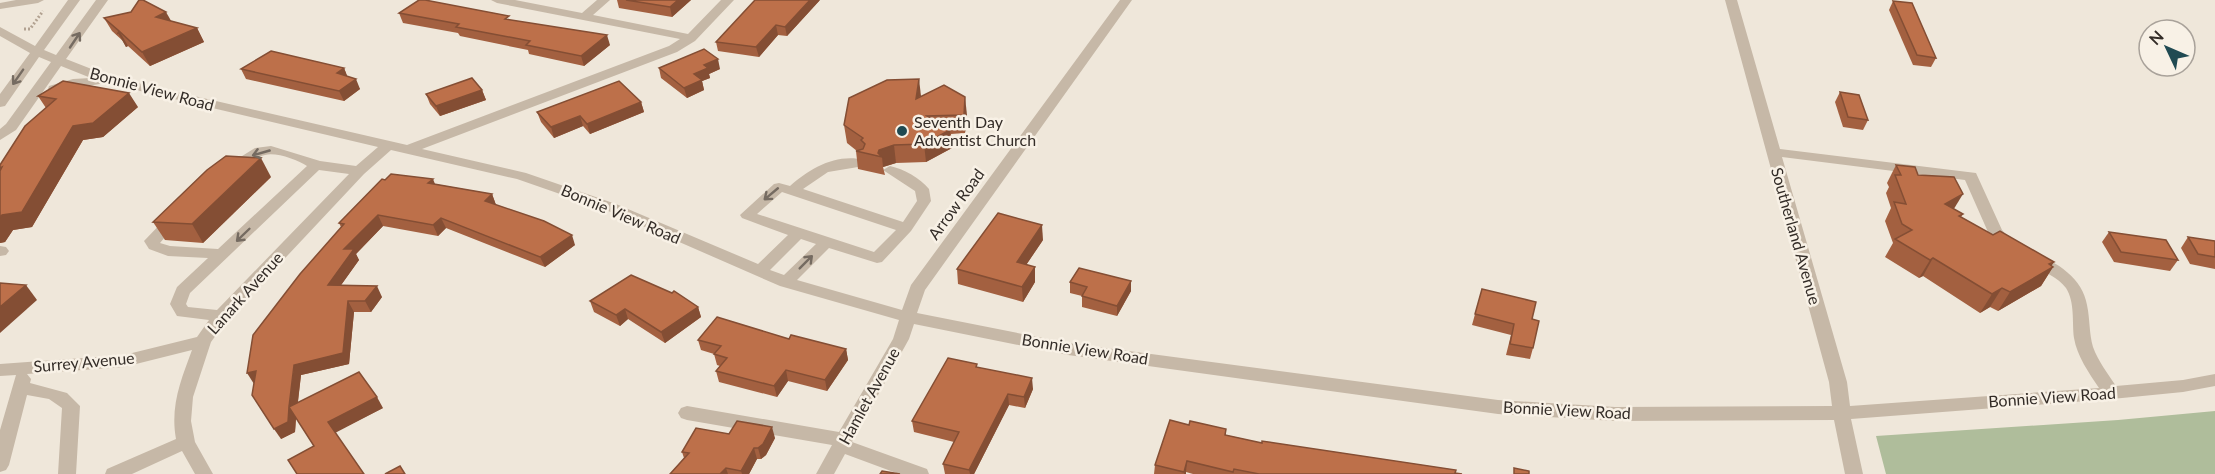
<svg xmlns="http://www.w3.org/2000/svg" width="2215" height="474" viewBox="0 0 2215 474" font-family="Lato,sans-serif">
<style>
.green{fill:#afbd9b}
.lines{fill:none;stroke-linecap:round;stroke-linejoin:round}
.path{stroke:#b2a291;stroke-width:3;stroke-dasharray:2 2;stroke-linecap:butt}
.minor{fill:#c6b8a7;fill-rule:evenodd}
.wall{fill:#a36040}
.shaded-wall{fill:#844e34}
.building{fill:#bd704a;stroke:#844e34;stroke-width:1.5}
.oneway{stroke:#756b61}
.poi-dot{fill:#204a52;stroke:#f8f1e6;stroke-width:2}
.labels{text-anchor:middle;stroke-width:5;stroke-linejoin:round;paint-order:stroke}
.street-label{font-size:16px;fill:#332c27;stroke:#f8f1e6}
.poi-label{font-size:16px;fill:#332c27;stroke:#f8f1e6;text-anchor:start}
</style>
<rect width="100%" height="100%" fill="#efe7da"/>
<!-- green -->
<polygon class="green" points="2215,411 2215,474 1886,474 1876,436 2118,420"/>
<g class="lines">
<!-- path -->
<polyline class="path" points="24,29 30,29 43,11"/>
<!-- minor -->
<g class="minor">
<polygon points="16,0 44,0 38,3 0,9 0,3"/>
<path d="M 68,0 L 80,0 L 44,50 L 56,55 L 96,0 L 108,0 L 66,59 L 112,77 L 407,145 L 669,46 L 680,39 L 497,3 L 491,0 L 515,0 L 582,13 L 597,0 L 610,0 L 593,15 L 688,34 L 721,0 L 734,0 L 695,41 L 677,52 L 422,149 L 526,173 L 616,204 L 758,264 L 788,235 L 742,218 L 740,215 L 774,184 L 779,183 L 790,186 C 810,168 837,153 864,160 L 866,163 L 864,166 L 828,172 L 803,189 L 903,222 L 917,201 L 915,191 L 883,170 L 890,166 C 904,169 920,178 929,189 L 931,201 L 911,231 L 882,262 L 877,263 L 829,248 L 797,280 L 902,310 L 911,285 L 1120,0 L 1132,0 L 925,290 L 917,313 L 1068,343 L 1498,400 L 1615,407 L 1832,406 L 1829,382 L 1725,0 L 1737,0 L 1780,149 L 1976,173 L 2002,230 L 2017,247 L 2014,250 L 2004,250 L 1988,232 L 1965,180 L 1782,157 L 1847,382 L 1850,406 L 2099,388 C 2089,373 2077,356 2074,338 C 2072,322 2075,302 2066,288 C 2057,276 2040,270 2028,263 L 2025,259 L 2028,255 L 2033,254 C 2057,261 2083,279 2087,305 C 2090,319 2089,333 2093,347 C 2098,361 2108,374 2116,386 L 2183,380 L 2215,374 L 2215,386 L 2183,392 L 2112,399 L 1851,419 L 1863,474 L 1845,474 L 1834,420 L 1615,421 L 1498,414 L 1068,355 L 914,324 L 909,339 L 852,442 L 927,469 L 929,474 L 899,474 L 845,454 L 834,474 L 816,474 L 832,445 L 687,420 L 681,418 L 678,413 L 681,408 L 687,406 L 839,432 L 893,339 L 899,320 L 780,286 L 606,210 L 517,179 L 391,150 L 364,174 L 227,320 L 211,342 L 193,397 L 191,421 L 195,442 L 213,474 L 195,474 L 182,451 L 132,474 L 105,474 L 107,469 L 176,439 C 170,406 181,380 192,350 L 124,367 L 27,374 L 31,379 L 30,383 L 67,393 L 80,406 L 76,474 L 58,474 L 62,408 L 49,399 L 27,395 L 9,465 L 6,470 L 0,472 L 0,430 L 16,375 L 0,376 L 0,364 L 124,355 L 197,337 L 209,320 L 177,316 L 170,304 L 177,287 L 208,258 L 168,256 L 149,249 L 144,241 L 169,215 L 174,213 L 181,218 L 160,243 L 170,246 L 218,249 L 307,166 C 298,160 276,152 265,155 C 251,158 241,176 226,172 L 224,169 L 226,166 L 255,148 L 271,146 L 320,161 L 356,166 L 378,147 L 106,83 L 49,92 L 48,89 L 49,86 L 73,79 L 91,78 L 61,66 L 16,130 L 0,140 L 0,129 L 6,124 L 51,62 L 39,57 L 5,106 L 0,107 L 0,94 L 30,53 L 0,36 L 0,27 L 35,46 ZM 319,170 L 349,174 L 217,310 L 188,307 L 186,304 L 190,293 ZM 782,192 L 896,230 L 874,252 L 757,214 ZM 801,239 L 816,244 L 784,275 L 770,270 Z"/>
<polygon points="0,246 6,247 9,251 6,255 0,256"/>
</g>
</g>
<!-- wall -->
<g class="wall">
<polygon points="617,0 691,0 672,17 619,8"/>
<polygon points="820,0 787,36 778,35 759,57 718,51 716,42"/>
<polygon points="1893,1 1936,58 1931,67 1913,65 1889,10"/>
<polygon points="399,13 511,20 610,45 584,66 529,54 528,50 460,36 458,33 403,23"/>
<polygon points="104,18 171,21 197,28 204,42 150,66 128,46 126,47 123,41 112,31"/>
<polygon points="344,68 347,76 360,89 344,101 246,79 241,69"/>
<polygon points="659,68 720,69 709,74 710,78 702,81 704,90 687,98 661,78"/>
<polygon points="482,90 486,100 440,116 430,104 426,94"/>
<polygon points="1840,92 1868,120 1863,130 1843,127 1835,102"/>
<polygon points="38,96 138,107 103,137 83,140 32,227 13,230 5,242 0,243 0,165 46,108"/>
<polygon points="921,96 967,115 965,133 951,134 952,148 926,162 896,163 883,167 885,175 858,169 856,151 857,151 847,143 844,125"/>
<polygon points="641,102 644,112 590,134 583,126 554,138 541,122 537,112"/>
<polygon points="1896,165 1918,175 1954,209 1963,214 1961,217 1993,235 2054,262 2051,266 2053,267 2041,286 1998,311 1990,307 1980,313 1923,276 1919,278 1885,257 1893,243 1885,221 1891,208 1886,193 1889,187 1887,183"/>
<polygon points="271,177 203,243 165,240 153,222"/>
<polygon points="435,184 492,194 496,205 575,245 545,267 446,228 438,236 383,226 356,254 359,260 341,285 382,297 371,312 354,312 349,364 301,375 298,402 383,408 335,432 314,446 296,418 295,432 281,439 341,227 339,223"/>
<polygon points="2109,232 2178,260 2170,271 2114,262 2102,242"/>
<polygon points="2188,237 2215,241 2215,269 2190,264 2181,248"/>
<polygon points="1043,240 1026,265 1035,267 1035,282 1023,302 958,284 957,269"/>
<polygon points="1131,281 1131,291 1117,316 1082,307 1082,296 1070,293 1070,282"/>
<polygon points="1482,289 1532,319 1533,348 1530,359 1506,355 1511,335 1472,325"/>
<polygon points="590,301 698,307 701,317 665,343 628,319 620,326 594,312"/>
<polygon points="789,339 846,349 848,360 827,391 788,381 777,397 719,382 716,371 720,366 717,365 714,354 701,350 698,340"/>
<polygon points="978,368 1033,389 1025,408 1009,405 974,474 945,474 943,464 954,442 914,432 912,421"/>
<polygon points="1189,425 1226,429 1226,435 1262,443 1462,474 1193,474 1186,472 1186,474 1154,474 1155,465"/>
<polygon points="729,434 775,438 766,455 761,459 757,459 749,474 670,474 684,458 682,452"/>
</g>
<!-- shaded-wall -->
<g class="shaded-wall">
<polygon points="678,0 691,0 672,17 670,7"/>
<polygon points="810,0 820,0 787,36 785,27"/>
<polygon points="166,12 174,26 156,17"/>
<polygon points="776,25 778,35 759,57 756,47"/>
<polygon points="197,28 204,42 150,66 142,52"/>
<polygon points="120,32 128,46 126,47 118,33"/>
<polygon points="607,35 610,45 584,66 581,56"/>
<polygon points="718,59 720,69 709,74 710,78 702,81 704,90 687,98 684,88 694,74 704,65"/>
<polygon points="344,68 348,78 337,73"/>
<polygon points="356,79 360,89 344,101 339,91"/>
<polygon points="919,79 921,96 916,99"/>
<polygon points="482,90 486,100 440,116 436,106"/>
<polygon points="129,93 138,107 103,137 83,140 32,227 13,230 5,242 0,243 0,218 73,126"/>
<polygon points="965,97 967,115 965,133 964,115"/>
<polygon points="641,102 644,112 590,134 587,124"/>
<polygon points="580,116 583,126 554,138 551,127"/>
<polygon points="950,130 952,148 926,162 924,144"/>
<polygon points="894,145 896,163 883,167 882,157 878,153 879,150"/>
<polygon points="261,158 271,177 203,243 192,224"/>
<polygon points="433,179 437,189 428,183"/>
<polygon points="492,194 496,205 485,201"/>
<polygon points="1963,194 1952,212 1945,204"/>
<polygon points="378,215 383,226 356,254 359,260 334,295 328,285 344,249"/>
<polygon points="441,218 446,228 438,236 433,225"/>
<polygon points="1042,225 1043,240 1018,277 1017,262"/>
<polygon points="572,235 575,245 545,267 540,257"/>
<polygon points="1933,258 1923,276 1919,278 1930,260"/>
<polygon points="2054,262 2049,269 2053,267 2041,286 1998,311 2010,292"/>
<polygon points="1035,267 1035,282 1023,302 1022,287"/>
<polygon points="1131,281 1131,291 1117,316 1117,306"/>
<polygon points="26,285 37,300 0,333 0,307"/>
<polygon points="377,286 382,297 371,312 365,301"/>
<polygon points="2002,288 1990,307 1980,313 1992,294"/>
<polygon points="348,301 354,312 349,364 301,375 296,417 289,407 294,365"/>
<polygon points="698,307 701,317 665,343 661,332"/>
<polygon points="625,309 628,319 620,326 616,315"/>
<polygon points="846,349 848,360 827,391 825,380"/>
<polygon points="786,370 788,381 777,397 774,386"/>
<polygon points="256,371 254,384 247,373"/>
<polygon points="1032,378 1033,389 1025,408 1024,397"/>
<polygon points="1008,394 1009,405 974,474 970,474 969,470"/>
<polygon points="377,397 383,408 335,433 328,422"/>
<polygon points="289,407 296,418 295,432 281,439 274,429"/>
<polygon points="772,427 775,438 766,455 761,459 758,448"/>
<polygon points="754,448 757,459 749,474 742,474 741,471"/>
<polygon points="1187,461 1186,472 1186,474 1184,474"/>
<polygon points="726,468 728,474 720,474"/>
</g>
<!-- building -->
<g class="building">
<polygon points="139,0 143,0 166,12 156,17 197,28 142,52 120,32 118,33 119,31 104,18 131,12"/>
<polygon points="419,0 425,0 509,16 505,19 607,35 581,56 526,45 530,41 456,27 459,24 399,13"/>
<polygon points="626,0 678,0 670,7"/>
<polygon points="755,0 810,0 785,27 776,25 756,47 716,42"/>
<polygon points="1893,1 1912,3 1936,58 1917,55"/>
<polygon points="704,49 718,59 704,65 708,68 694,74 702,80 684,88 659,68"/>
<polygon points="271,51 344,68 337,73 356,79 339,91 241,69"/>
<polygon points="472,78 482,90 436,106 426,94"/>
<polygon points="919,79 916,99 944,85 965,97 964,115 927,116 950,130 924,144 894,145 879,150 878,153 882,157 856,151 863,149 865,144 861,140 863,138 844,125 849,98 887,80"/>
<polygon points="63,81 129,93 93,123 73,126 22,212 2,215 0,218 0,171 2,167 0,168 0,165 25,126 56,99 38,96"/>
<polygon points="619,81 641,102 587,124 580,116 551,127 537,112"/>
<polygon points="1840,92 1859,95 1868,120 1848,117"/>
<polygon points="226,156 261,158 192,224 153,222 207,170"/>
<polygon points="1896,165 1915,167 1918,175 1954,177 1963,194 1945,204 1963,214 1959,216 1993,235 2000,231 2054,262 2049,264 2053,267 2010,292 2002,288 1992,294 1933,258 1930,260 1895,239 1912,230 1902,224 1894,202 1906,204 1895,175 1901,175"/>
<polygon points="391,174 433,179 428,183 492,194 485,201 544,221 572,235 540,257 441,218 433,225 378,215 344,249 354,249 328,285 377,286 365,301 348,301 343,353 294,365 289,407 359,372 377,397 328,422 364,474 297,474 288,460 314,446 289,407 288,422 274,429 252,395 256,371 247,373 253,335 300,274 344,224 339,223 382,179 385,180"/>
<polygon points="998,213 1042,225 1017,262 1035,267 1022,287 957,269"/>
<polygon points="2109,232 2166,240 2178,260 2121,252"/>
<polygon points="2188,237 2215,241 2215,257 2198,254"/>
<polygon points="1079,268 1131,281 1117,306 1082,296 1087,287 1070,282"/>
<polygon points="631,275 672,293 674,291 698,307 661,332 625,309 616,315 590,301"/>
<polygon points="0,283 26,285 0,307"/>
<polygon points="1482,289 1536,302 1532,319 1539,321 1533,348 1510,344 1514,324 1475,314"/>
<polygon points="717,317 789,339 791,335 846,349 825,380 786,370 774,386 716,371 727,358 714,354 721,346 698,340"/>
<polygon points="948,358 977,364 976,367 1032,378 1024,397 1008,394 969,470 943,464 959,432 912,421"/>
<polygon points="1170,420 1189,425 1190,421 1226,429 1225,435 1262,443 1262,441 1456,470 1455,473 1462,474 1259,474 1234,469 1233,472 1187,461 1184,472 1155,465"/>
<polygon points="737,421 772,427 763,444 758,448 754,448 741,471 726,468 720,474 670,474 689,453 682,452 696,428 729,434"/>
<polygon points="400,466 405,474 385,474"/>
<polygon points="1514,468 1529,471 1529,474 1514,474"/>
<polygon points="882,471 900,474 880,474"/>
</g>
<!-- one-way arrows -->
<defs><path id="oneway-shaft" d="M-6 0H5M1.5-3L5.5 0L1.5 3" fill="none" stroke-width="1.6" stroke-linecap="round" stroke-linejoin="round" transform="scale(1.5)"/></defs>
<g class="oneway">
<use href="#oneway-shaft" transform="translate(75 40) rotate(-56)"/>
<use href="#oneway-shaft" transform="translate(18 77) rotate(125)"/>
<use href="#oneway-shaft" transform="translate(261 153) rotate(164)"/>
<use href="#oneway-shaft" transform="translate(771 194) rotate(140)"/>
<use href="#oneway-shaft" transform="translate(243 235) rotate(136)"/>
<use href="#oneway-shaft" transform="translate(806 262) rotate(-45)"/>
</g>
<!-- markers -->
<circle class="poi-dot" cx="902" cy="131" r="6"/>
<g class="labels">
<!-- street labels -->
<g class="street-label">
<text transform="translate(152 89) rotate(15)" y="6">Bonnie View Road</text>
<text transform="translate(956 204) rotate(-54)" y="6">Arrow Road</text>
<text transform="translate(621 214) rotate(23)" y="6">Bonnie View Road</text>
<text transform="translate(1796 236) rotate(74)" y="6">Southerland Avenue</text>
<text transform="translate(245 293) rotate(-48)" y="6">Lanark Avenue</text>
<text transform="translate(1085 349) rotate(9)" y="6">Bonnie View Road</text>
<text transform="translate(84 362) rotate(-5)" y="6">Surrey Avenue</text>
<text transform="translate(869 396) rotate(-61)" y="6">Hamlet Avenue</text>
<text transform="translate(2052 397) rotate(-4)" y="6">Bonnie View Road</text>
<text transform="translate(1567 410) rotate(3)" y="6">Bonnie View Road</text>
</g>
<!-- poi labels -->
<g class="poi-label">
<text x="914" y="128">Seventh Day<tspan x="914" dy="18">Adventist Church</tspan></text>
</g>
</g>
<!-- north arrow -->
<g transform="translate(2167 48) rotate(314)"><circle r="28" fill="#f8f1e6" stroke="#a9a29a" stroke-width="1.5"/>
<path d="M0-4.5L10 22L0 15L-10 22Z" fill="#204a52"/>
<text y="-9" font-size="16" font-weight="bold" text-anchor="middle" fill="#332c27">N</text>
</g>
</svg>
